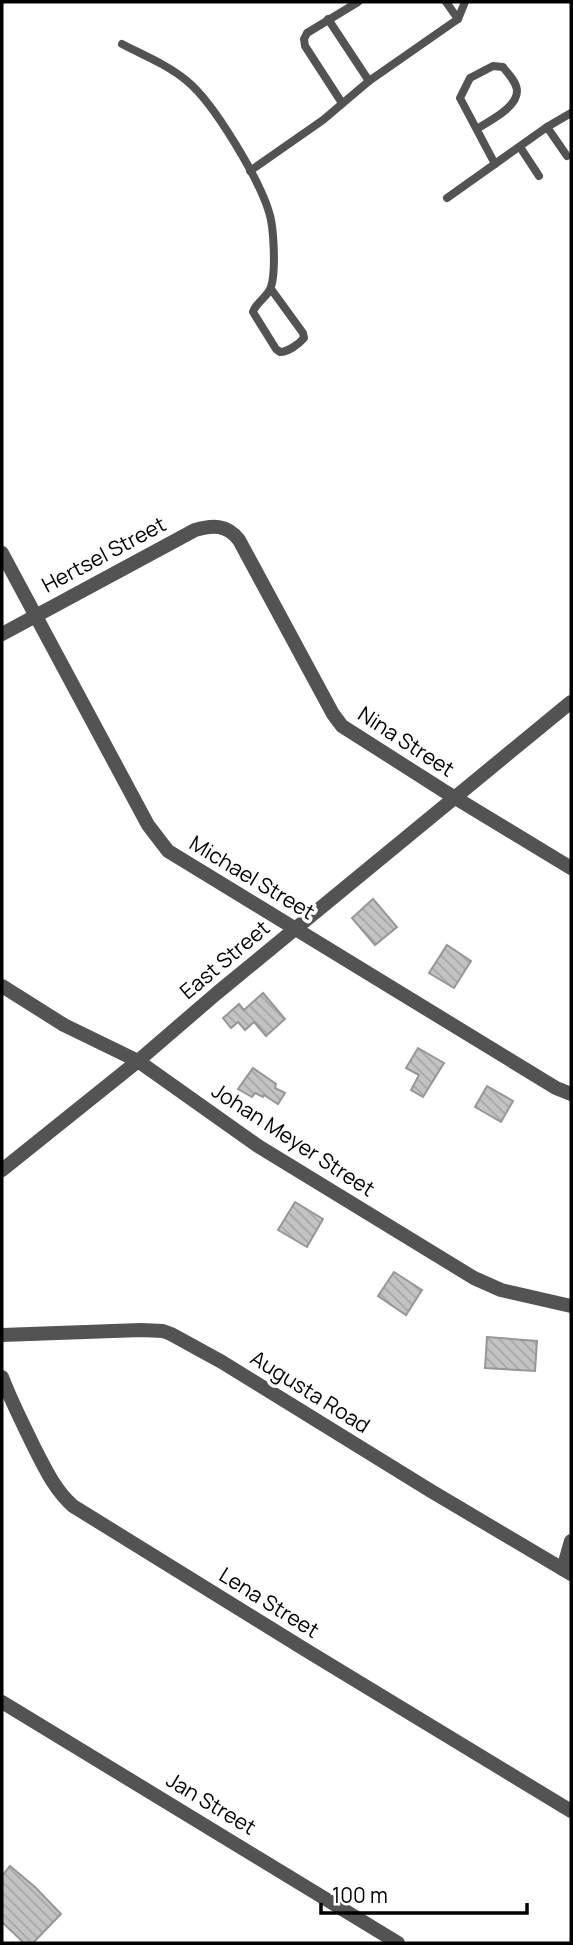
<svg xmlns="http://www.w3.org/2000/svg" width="573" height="1945" viewBox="0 0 573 1945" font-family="Manrope,sans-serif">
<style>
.building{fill:url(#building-back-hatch);stroke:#979797;stroke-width:2}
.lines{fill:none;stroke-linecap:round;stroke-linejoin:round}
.service{stroke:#535353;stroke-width:8}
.minor{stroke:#535353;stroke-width:14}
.labels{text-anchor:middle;stroke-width:7;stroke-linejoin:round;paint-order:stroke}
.street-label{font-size:21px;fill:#000;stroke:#fff}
</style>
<defs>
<pattern id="building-back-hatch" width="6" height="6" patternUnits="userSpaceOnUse" patternTransform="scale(1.75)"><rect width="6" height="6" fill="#c3c3c3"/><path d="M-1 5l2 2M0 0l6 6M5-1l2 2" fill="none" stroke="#a6a6a6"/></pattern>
</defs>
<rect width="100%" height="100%" fill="#fff"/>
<!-- building -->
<g class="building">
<polygon points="373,899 397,927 375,945 352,918"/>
<polygon points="447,945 471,961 454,988 429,973"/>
<polygon points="263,993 285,1019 266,1036 254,1022 245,1030 238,1022 231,1028 223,1018 239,1004 244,1010"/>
<polygon points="418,1048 444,1063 423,1097 411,1090 419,1075 406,1068"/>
<polygon points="253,1068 276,1084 275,1088 285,1093 278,1104 264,1095 263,1097 255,1093 252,1097 238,1089"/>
<polygon points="487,1086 513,1101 501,1122 475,1107"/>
<polygon points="295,1202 323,1219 307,1247 278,1230"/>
<polygon points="394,1272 422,1290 406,1315 378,1296"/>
<polygon points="487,1337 537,1341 535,1371 485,1368"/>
<polygon points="10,1866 35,1887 61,1914 33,1943 24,1943 2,1922 2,1876"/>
</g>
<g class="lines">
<!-- service -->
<g class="service">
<polyline points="458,19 465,2"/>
<path d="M 122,44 C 143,55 168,65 187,81 C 214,103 259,179 269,212 C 274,227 276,272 271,287 C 268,297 256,302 253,312 L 276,349 L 280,352 C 288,352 299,344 304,338 L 303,333 L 271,289"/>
<polyline points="369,81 458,19 446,2"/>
<polyline points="342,103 305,46 304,39 307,33 358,2"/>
<polyline points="547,127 567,156"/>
<path d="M 477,129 C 489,121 517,108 517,91 C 517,82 508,74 503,67 L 493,66 L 470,78 L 460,98 L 495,164"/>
<polyline points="520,147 539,176"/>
<polyline points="250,171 323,120 369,81 328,19"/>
<polyline points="447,198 547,127 571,113"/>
</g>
<!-- minor -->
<g class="minor">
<polyline points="2,553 148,825 168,851 556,1088 571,1094"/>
<path d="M 2,634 L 195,530 C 212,525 227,524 239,540 L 333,714 L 342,726 L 444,791 L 571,868"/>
<polyline points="2,986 64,1025 138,1061 258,1146 474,1278 501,1290 571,1306"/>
<polyline points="2,1170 138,1061 217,993 571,702"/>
<polyline points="2,1335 141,1330 163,1331 171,1334 222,1362 431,1491 571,1574"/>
<path d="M 2,1377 C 11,1401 23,1424 34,1447 C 45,1468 54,1489 73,1506 L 309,1652 L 571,1811"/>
<polyline points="563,1569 571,1541"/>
<polyline points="2,1702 398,1943"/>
</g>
</g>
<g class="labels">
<!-- street labels -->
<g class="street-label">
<text transform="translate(104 555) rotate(-28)" y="7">Hertsel Street</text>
<text transform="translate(406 742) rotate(33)" y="7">Nina Street</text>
<text transform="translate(252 878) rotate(31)" y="7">Michael Street</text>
<text transform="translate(225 960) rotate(-40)" y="7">East Street</text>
<text transform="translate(293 1140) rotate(33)" y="7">Johan Meyer Street</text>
<text transform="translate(310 1392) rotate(32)" y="7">Augusta Road</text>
<text transform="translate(269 1603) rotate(32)" y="7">Lena Street</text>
<text transform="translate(211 1804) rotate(31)" y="7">Jan Street</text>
</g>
</g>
<!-- border -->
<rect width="573" height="1945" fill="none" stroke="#000000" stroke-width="7"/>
<!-- scale -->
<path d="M321 1903v10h206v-10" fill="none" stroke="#000000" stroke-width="3.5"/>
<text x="332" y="1903" font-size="21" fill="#000000" stroke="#ffffff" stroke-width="5" paint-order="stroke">100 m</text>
</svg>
